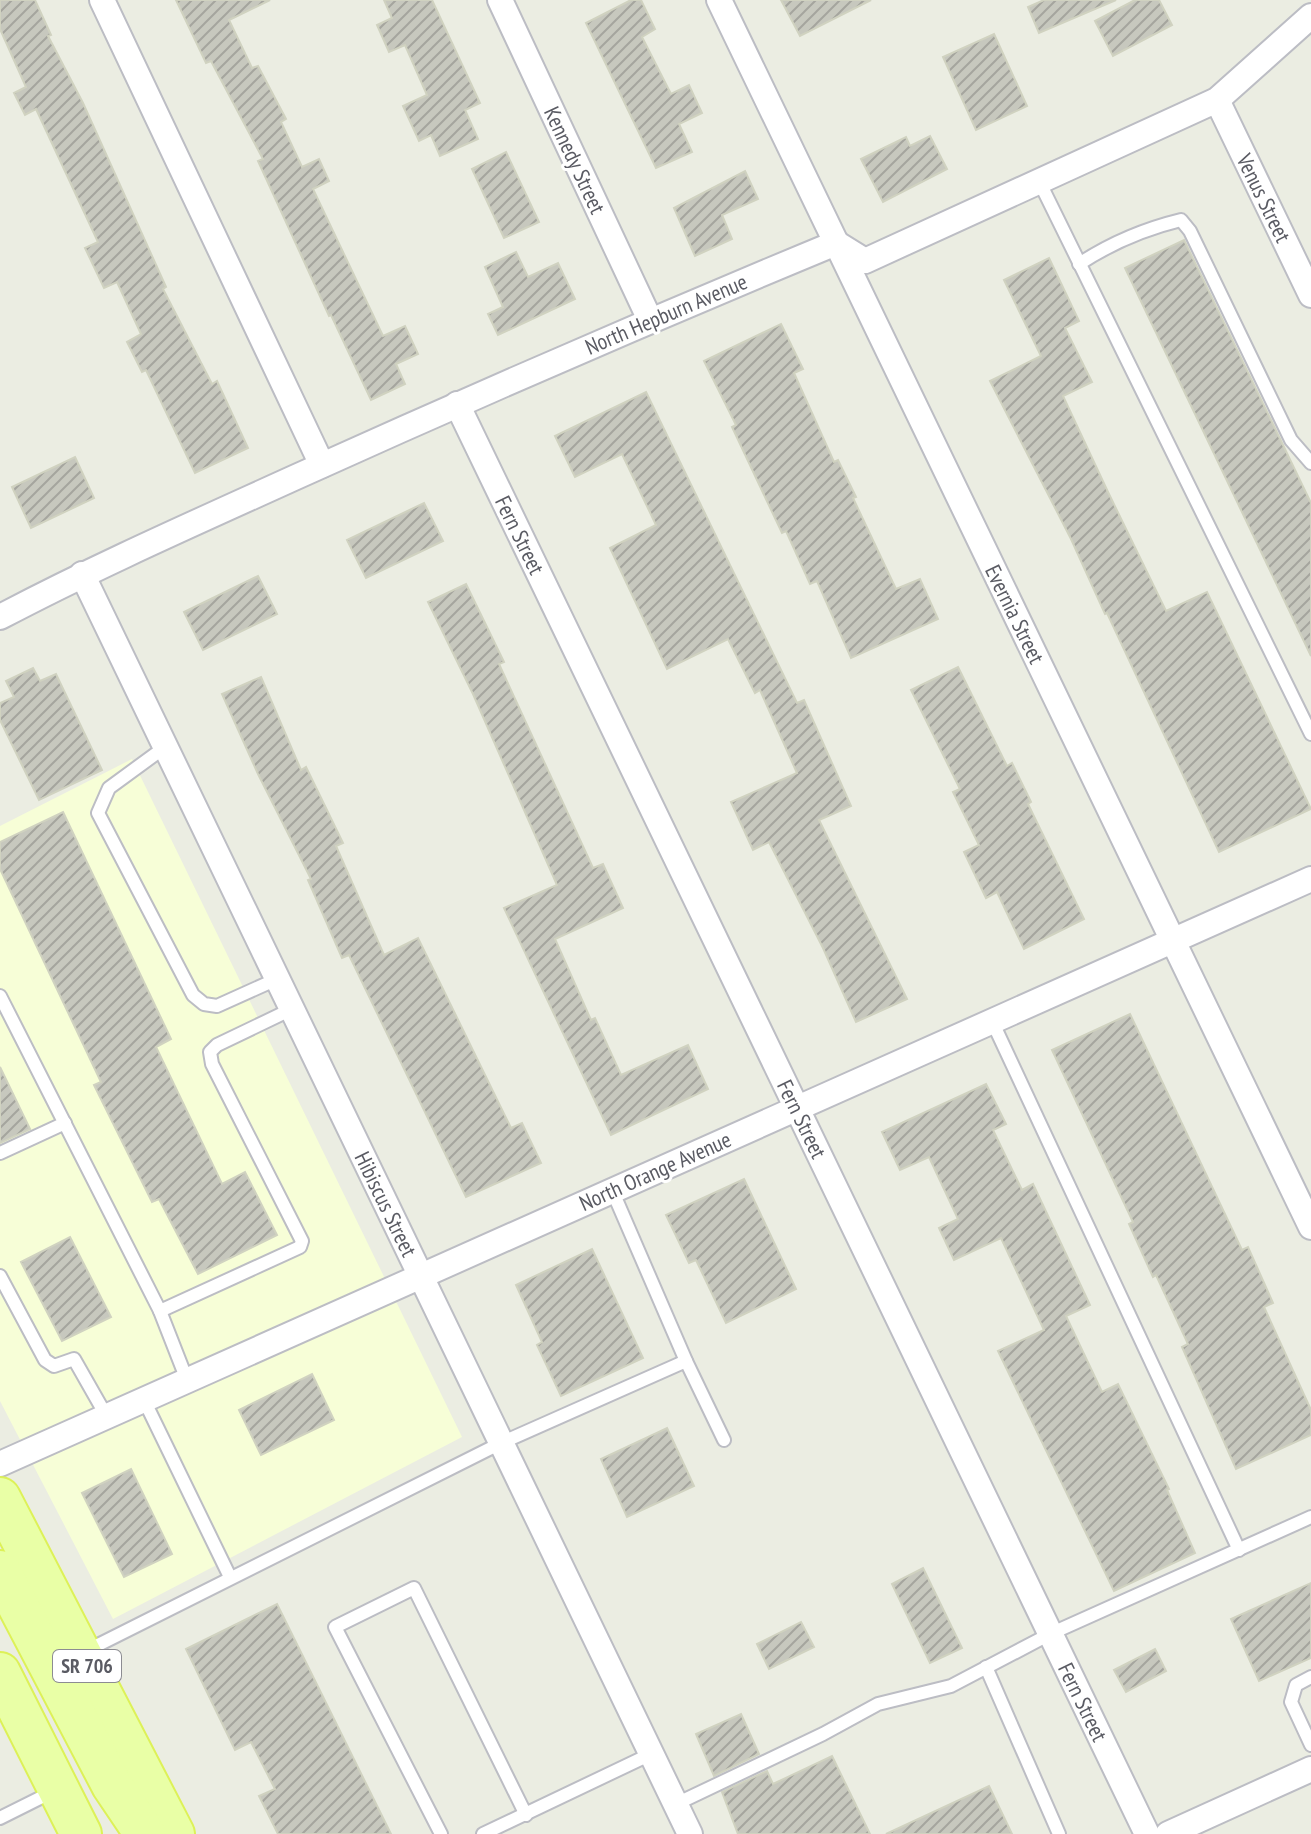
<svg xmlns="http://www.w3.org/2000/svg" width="1311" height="1834" viewBox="0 0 1311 1834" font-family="'PT Sans Narrow',sans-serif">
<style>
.commercial{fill:#f7fed7}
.building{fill:url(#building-hatch);stroke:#d0d2c0;stroke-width:2}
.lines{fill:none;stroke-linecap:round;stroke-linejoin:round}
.service-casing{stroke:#bcbdc4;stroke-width:16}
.minor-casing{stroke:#bcbdc4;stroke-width:28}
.primary-casing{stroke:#ddf158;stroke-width:44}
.service{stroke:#fff;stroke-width:12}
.minor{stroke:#fff;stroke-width:24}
.primary{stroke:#e9ffa6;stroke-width:40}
.labels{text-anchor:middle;stroke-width:6;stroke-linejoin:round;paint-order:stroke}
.shield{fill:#fff;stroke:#8c8c92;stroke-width:2}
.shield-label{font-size:20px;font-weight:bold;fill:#5a5b63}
.street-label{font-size:22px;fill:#5a5b63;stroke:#fff}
</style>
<defs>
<pattern id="building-hatch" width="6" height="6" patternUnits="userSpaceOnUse" patternTransform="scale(2)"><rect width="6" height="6" fill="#c7c8be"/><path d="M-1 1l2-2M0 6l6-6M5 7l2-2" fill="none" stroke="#a5a59e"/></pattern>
</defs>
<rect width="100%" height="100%" fill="#ebede2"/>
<!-- commercial -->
<polygon class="commercial" points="132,759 462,1437 113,1619 0,1401 0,826"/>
<!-- building -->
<g class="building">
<polygon points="0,0 35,0 51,35 48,36 83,103 166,287 163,289 212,384 217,381 248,448 195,473 146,370 142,372 127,342 141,334 117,282 104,288 85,248 98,242 36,109 25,115 14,93 26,87 0,29"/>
<polygon points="176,0 270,0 229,20 252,68 258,66 286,119 281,122 302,167 319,159 329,181 313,189 383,336 405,326 418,354 396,364 405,384 371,400 331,315 329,316 258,161 263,159 211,61 206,63"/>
<polygon points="384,0 432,0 480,103 465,110 478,139 440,156 431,135 419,141 403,106 427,95 405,45 389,52 377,25 392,18"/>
<polygon points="631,0 641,0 655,29 642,37 671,94 689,85 702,113 679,124 692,152 656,168 586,23"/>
<polygon points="781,0 871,0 800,36"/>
<polygon points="1044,0 1116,0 1039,33 1028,7"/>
<polygon points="1135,0 1159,0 1172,25 1113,56 1095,21"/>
<polygon points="994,34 1027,106 976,130 943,57"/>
<polygon points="930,136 947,169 883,202 861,159 906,137 910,146"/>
<polygon points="506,152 539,222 504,238 472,169"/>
<polygon points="745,171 758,199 722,215 732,239 695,256 674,208"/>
<polygon points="1184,240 1311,503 1311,656 1125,268"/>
<polygon points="516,252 528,277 558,263 575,299 498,335 488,314 503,307 485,267"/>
<polygon points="1049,258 1079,321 1065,328 1092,382 1063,396 1108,492 1166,611 1207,592 1311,809 1219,852 1107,613 1105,614 1071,539 990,381 1041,356 1004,280"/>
<polygon points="781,324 803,369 794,373 834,462 838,460 856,497 853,498 896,589 920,579 938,619 851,658 817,581 810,584 786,531 782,533 732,427 736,425 704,361"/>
<polygon points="646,392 797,703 804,700 851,806 819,820 907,999 856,1022 823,948 769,842 753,850 731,802 797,773 760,690 755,693 728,639 667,669 610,548 656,525 622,454 575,477 555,436"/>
<polygon points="75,457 94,498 31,528 12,487"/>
<polygon points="424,503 443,541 366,578 347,540"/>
<polygon points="258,576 277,614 203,650 184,612"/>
<polygon points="466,584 504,662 499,664 593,868 603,864 623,908 555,939 591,1020 595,1018 621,1075 688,1045 708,1089 611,1135 504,908 557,885 473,694 428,602"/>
<polygon points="958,667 1007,766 1012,763 1031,802 1028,804 1084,919 1024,949 997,892 986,898 964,852 979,845 953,792 960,789 911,690"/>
<polygon points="33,668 40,681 56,674 102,770 39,800 0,720 0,703 14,697 6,681"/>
<polygon points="261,677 301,770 306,767 343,843 336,846 384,955 418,938 511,1128 522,1123 541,1163 466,1197 349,955 342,958 308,880 311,879 258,774 222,694"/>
<polygon points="63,812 171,1039 156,1047 222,1184 245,1172 277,1235 198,1274 159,1199 152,1202 94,1085 101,1082 0,869 0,842"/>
<polygon points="1130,1014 1242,1250 1248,1247 1273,1303 1264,1307 1311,1410 1311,1435 1236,1469 1182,1347 1188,1344 1156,1275 1153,1277 1129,1224 1133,1222 1052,1050"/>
<polygon points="0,1067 30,1129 0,1143"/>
<polygon points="986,1084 1006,1124 993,1130 1022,1190 1033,1184 1090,1305 1066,1316 1102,1392 1118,1384 1169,1489 1167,1490 1195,1553 1114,1591 998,1351 1044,1330 1001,1238 954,1260 939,1228 958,1219 929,1157 900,1170 882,1132"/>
<polygon points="744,1179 796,1289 726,1323 696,1260 689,1263 666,1215"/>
<polygon points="70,1237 111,1317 62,1341 21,1262"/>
<polygon points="592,1249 643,1358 561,1396 537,1345 542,1342 516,1285"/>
<polygon points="312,1374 334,1420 261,1455 239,1410"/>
<polygon points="667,1428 694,1486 627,1517 601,1459"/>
<polygon points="131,1469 172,1554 124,1577 82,1493"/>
<polygon points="923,1568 962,1648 930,1663 892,1584"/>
<polygon points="1311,1583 1311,1658 1259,1681 1231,1619"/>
<polygon points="277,1604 391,1834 278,1834 259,1796 275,1789 251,1742 235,1750 186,1649"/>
<polygon points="801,1622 814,1647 769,1669 757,1644"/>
<polygon points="1155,1649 1166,1671 1126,1692 1114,1670"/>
<polygon points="741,1714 759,1754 714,1776 696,1734"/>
<polygon points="832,1756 870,1834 738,1834 722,1792 767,1771 773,1784"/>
<polygon points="989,1786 1012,1834 886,1834"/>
</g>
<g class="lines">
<defs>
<g id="service">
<polyline points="1039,181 1311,734"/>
<path d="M 1079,264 C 1111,243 1144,229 1181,220 L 1190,231 L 1291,440 L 1311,463"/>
<polyline points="165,747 109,788 98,813 193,995 204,1004 217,1006 277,979"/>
<polyline points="0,996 160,1311 187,1380"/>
<polyline points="992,1021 1239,1550"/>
<polyline points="0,1153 65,1123"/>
<polyline points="612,1190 686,1361 724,1440"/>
<polyline points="0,1276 45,1360 54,1366 74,1359 107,1417"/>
<polyline points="160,1311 300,1247 302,1241 212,1064 210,1052 217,1045 292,1009"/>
<polyline points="144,1400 230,1577"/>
<polyline points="84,1652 501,1443 686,1361"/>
<polyline points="986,1667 1059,1834"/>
<polyline points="1311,1677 1296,1685 1291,1702 1311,1745"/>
<polyline points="676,1804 823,1734 878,1704 951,1686 1050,1634 1311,1517"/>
<polyline points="0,1818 52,1792"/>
<polyline points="441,1834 335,1627 414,1588 526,1815"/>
<polyline points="483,1834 651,1754"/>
</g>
<g id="minor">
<polyline points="102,0 322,465"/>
<polyline points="500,0 650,320"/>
<polyline points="719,0 1311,1227"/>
<polyline points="1217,100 1311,295"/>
<polyline points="457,404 1147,1834"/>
<polyline points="82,574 690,1834"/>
<path d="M 0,617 C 97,566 197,522 296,477 C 475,396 655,318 836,243 L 865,261 L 1217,100 L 1311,16"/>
<polyline points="0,1464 1311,879"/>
<polyline points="1168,1834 1311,1769"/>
</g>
<g id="primary">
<polyline points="0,1498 174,1834"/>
<polyline points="0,1571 112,1785 145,1834"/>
<polyline points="0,1673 81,1834"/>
</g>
</defs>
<!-- service casing -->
<use href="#service" class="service-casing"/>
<!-- minor casing -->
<use href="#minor" class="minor-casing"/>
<!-- primary casing -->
<use href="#primary" class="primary-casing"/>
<!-- service -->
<use href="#service" class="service"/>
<!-- minor -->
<use href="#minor" class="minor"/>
<!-- primary -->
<use href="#primary" class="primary"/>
</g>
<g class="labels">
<!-- shield labels -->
<rect class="shield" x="53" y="1650" width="68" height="32" rx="6"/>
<g class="shield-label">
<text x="87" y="1673">SR 706</text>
</g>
<!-- street labels -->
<g class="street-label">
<text transform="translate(575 160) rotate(65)" y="8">Kennedy Street</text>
<text transform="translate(1264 198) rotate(64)" y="8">Venus Street</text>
<text transform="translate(666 314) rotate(-23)" y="8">North Hepburn Avenue</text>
<text transform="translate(520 535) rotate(64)" y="8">Fern Street</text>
<text transform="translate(1015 614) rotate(64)" y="8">Evernia Street</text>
<text transform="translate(802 1119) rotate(64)" y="8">Fern Street</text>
<text transform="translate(655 1171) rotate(-24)" y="8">North Orange Avenue</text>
<text transform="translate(386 1204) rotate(64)" y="8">Hibiscus Street</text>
<text transform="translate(1083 1702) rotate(64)" y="8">Fern Street</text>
</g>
</g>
</svg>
